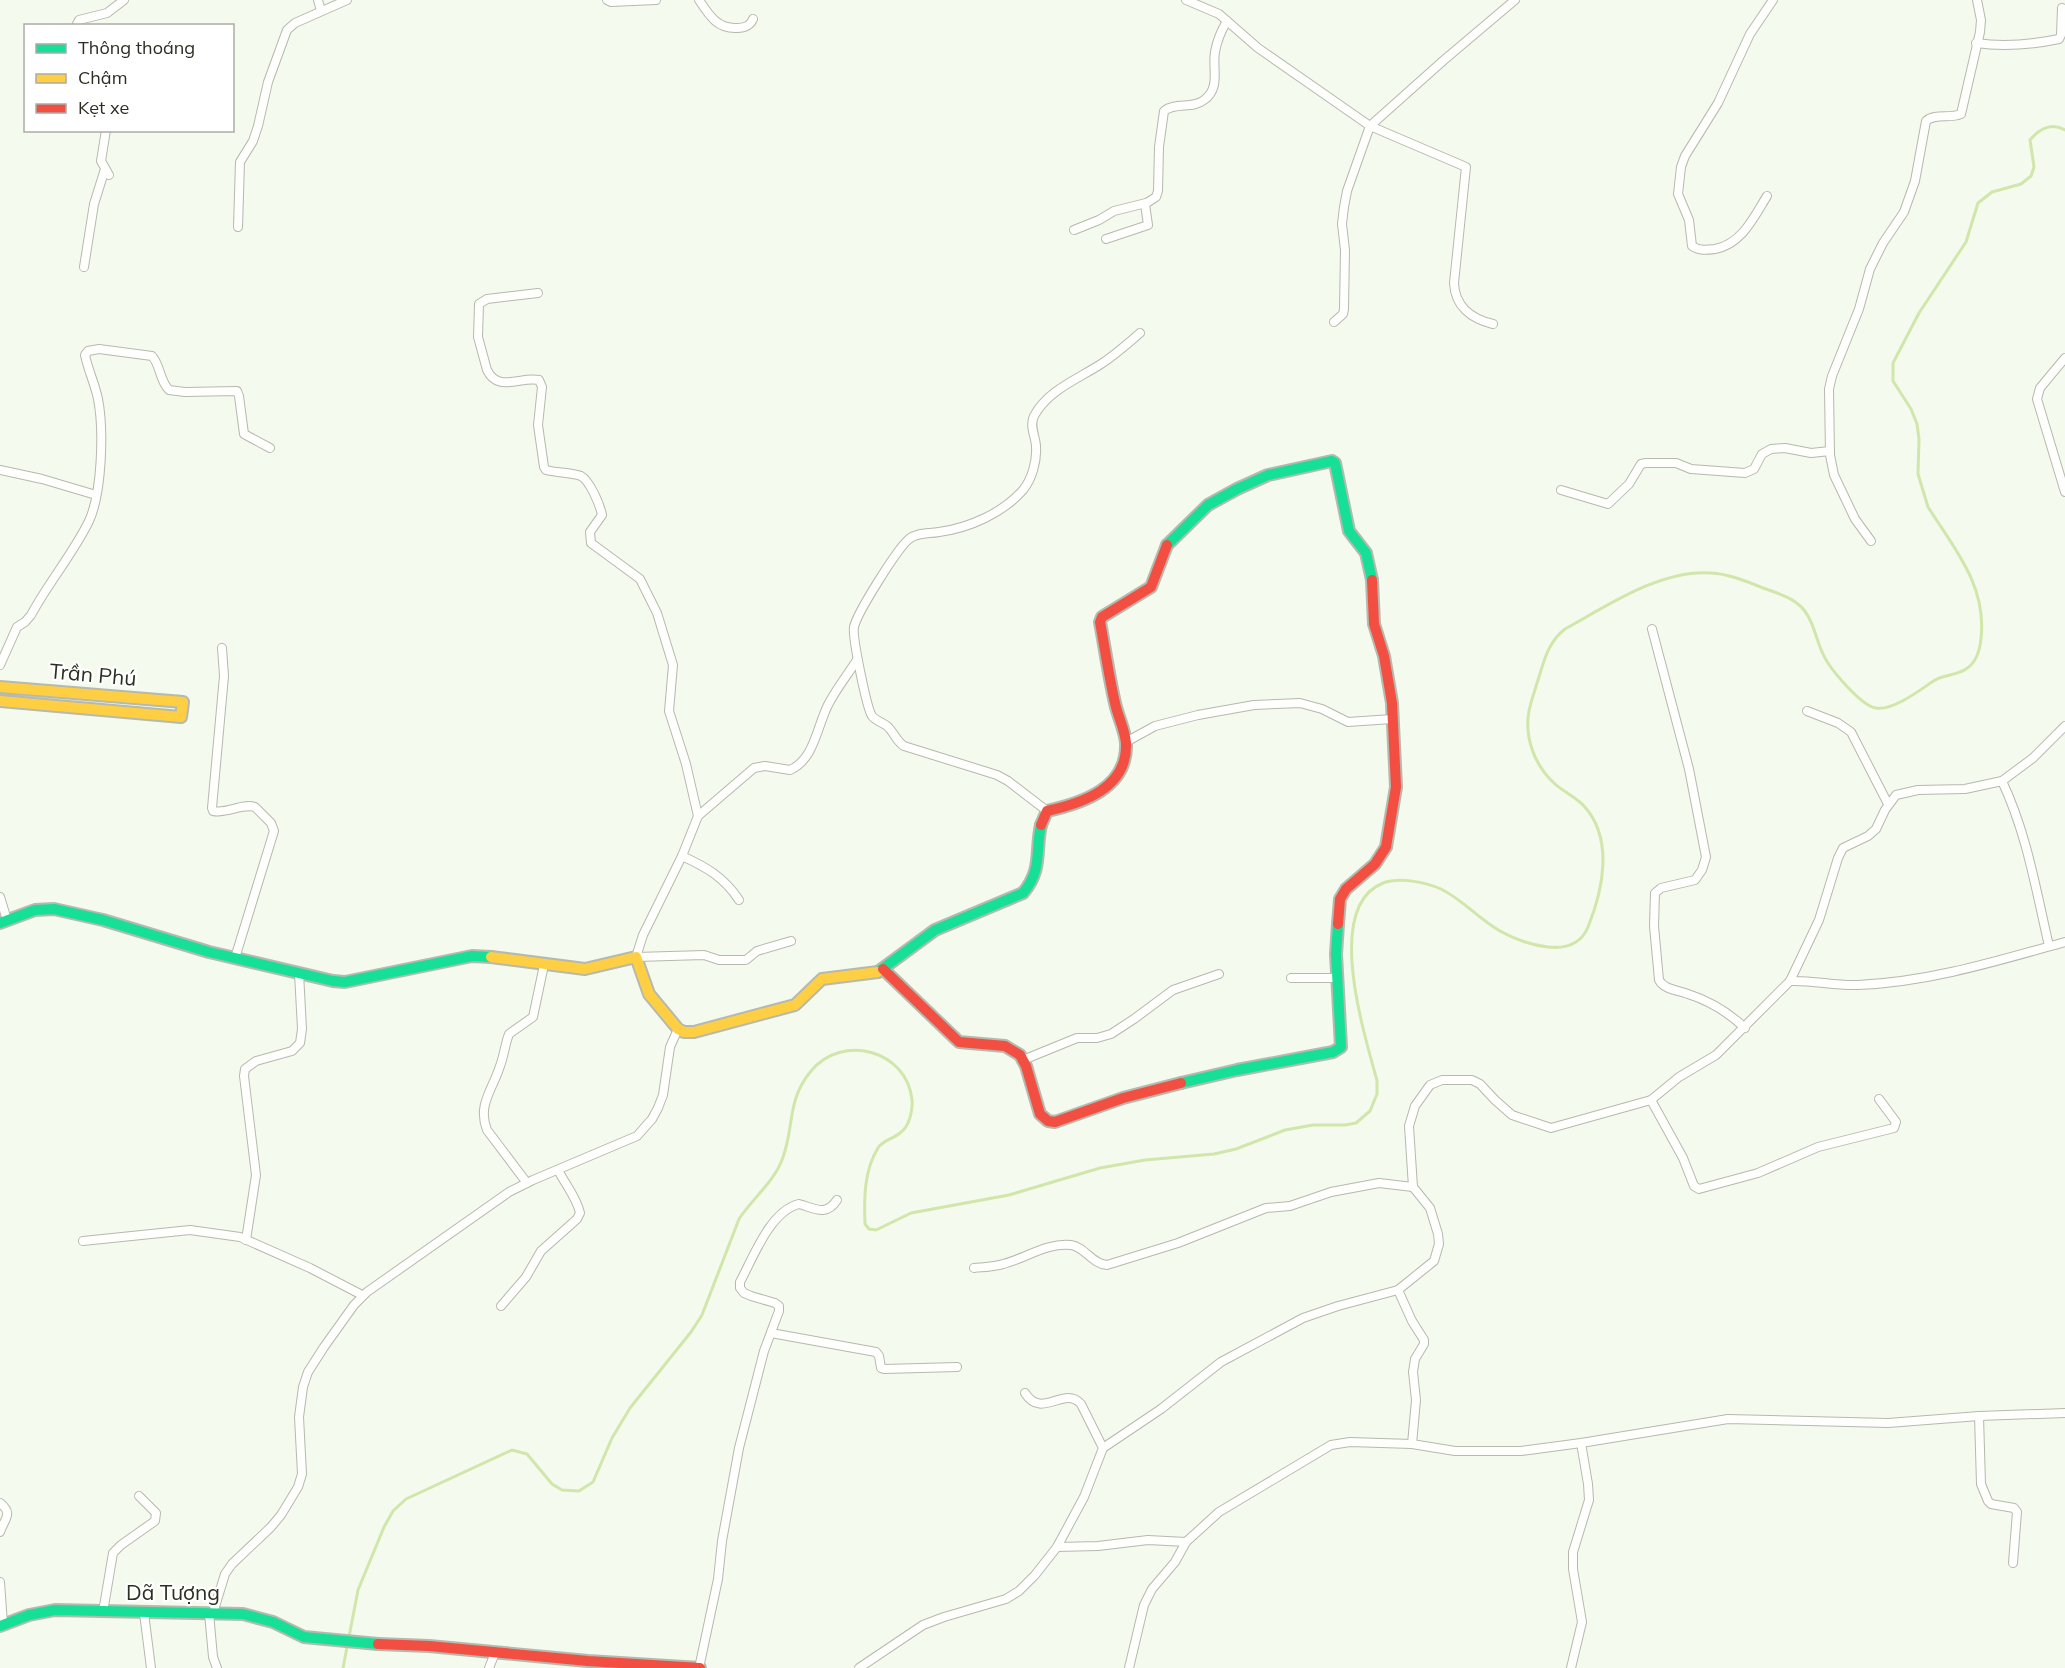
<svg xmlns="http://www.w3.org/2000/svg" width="2065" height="1668" viewBox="0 0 2065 1668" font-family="Mulish,sans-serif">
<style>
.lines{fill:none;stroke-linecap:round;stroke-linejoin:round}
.stream{stroke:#d1e6aa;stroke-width:3}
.street-casing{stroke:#b5b9ae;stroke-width:10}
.fast-casing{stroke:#b5b9ae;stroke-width:14}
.slow-casing{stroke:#b5b9ae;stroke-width:14}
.jam-casing{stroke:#b5b9ae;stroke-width:14}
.street{stroke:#fefefc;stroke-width:8}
.fast{stroke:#16e098;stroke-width:10}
.slow{stroke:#ffcf43;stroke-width:10}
.jam{stroke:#f24e42;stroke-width:10}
.labels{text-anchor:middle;stroke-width:4.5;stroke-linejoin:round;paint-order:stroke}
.street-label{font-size:21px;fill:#2a2f22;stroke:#fff}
</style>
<rect width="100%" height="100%" fill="#f5faee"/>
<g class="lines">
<!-- stream -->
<path class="stream" d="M 343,1668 L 358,1590 L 384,1527 L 393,1511 L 406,1499 L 512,1450 L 527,1454 L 552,1484 L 562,1490 L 579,1491 L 593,1482 L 612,1438 L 630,1408 L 691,1332 L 702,1315 L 739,1219 C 752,1199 773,1183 782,1160 C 795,1127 786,1101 811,1071 C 842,1033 907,1050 912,1100 C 913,1111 909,1127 900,1133 C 893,1139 883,1140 878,1148 C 864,1170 864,1199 865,1224 L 869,1229 L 876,1230 L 911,1213 L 1009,1195 L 1100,1168 L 1145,1160 L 1214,1154 L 1236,1149 L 1285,1130 L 1313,1125 L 1345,1125 L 1356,1123 L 1370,1111 L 1377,1094 L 1377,1081 C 1365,1035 1323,907 1383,883 C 1400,877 1425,882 1441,889 C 1463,900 1479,919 1500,931 C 1524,944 1574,962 1588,927 C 1603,890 1614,839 1584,806 C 1576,797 1564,792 1555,784 C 1535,766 1524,738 1529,711 C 1531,701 1535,690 1538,680 C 1544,661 1548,642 1565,629 C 1607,606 1661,569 1711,573 C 1729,574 1746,581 1763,588 C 1780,594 1799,599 1808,616 C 1815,628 1817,642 1823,654 C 1829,668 1861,706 1876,708 C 1892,711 1919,691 1932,682 C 1942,674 1956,676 1966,669 C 1977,662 1980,650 1981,638 C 1987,586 1954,548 1928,507 L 1918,474 L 1919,439 L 1917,424 L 1911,409 L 1893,381 L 1893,363 L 1919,313 L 1966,242 L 1978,203 L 1992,192 L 2021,184 L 2031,176 L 2034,167 L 2030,140 C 2039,129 2051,122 2065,130"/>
<defs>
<g id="street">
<polyline points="318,0 321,11"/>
<polyline points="607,0 611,2 656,0"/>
<path d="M 699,0 C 709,15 717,29 737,28 C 745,28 750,26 753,19"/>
<path d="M 1186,0 L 1219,14 L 1258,48 L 1370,126 L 1466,167 L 1454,283 C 1455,306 1471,319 1493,324"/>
<polyline points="76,26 79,20 107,13 124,0"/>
<path d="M 1976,43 C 2004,47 2030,45 2059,39 L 2061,35 L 2062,8"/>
<polyline points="106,130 101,161 109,175"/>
<path d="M 1767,196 C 1754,217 1742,244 1715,249 C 1707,250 1699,251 1692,246 L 1689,220 L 1678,194 L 1681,167 L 1685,156 L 1718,103 L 1750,34 L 1773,0"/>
<polyline points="238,227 240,162 253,141 258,126 268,82 287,30 295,23 347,0"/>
<polyline points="1074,230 1099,220 1114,211 1146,203"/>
<path d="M 1106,239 L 1148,225 L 1145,204 L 1156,197 L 1158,191 L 1159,147 L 1164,111 C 1175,102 1193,109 1204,100 C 1221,88 1212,68 1215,52 C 1217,40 1221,31 1227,21"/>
<polyline points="84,267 94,204 105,169"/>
<path d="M 538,293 L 487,299 L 479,304 L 478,337 L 487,370 C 498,393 521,376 539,380 L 542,387 L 538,425 L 544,467 L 546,470 C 557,473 571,472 581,476 C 590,481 600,505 602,515 L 590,532 L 591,543 L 640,579 L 657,613 L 673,665 L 669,711 L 686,764 L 698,816"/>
<polyline points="1334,322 1343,314 1344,309 1345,250 1342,224 1344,207 1347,191 1370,126 1444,60 1515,0"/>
<polyline points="2065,358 2040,388 2037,399 2065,492"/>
<polyline points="0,470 42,479 96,495"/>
<polyline points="1561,490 1608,504 1629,484 1641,464 1646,463 1676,463 1691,469 1745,473 1754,469 1762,454 1771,449 1785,448 1811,453 1830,451"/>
<path d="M 1871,541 L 1855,519 L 1834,475 L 1830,455 L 1829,389 L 1832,376 L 1859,309 L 1870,269 L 1883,243 L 1904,212 L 1915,181 L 1926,121 C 1935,113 1950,119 1961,114 L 1980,32 L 1981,20 L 1977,0"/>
<path d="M 1652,629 L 1689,769 L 1706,857 L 1702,870 L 1695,880 L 1661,888 L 1655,893 L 1654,926 L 1659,980 C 1664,990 1679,990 1688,994 C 1710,1001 1728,1012 1745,1028"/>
<path d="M 222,648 L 224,676 L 212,808 L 213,811 C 228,814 241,803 255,807 L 271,823 L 274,831 L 235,958"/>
<path d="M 0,665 L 17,627 L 25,622 L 31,615 C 48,583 73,554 89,521 C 102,493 104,430 98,399 C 95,384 88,370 85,355 L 88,351 L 99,349 L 152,356 C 161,366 159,380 169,390 L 185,392 L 237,391 L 239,396 L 244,434 L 270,448"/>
<polyline points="1807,711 1838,723 1851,732 1888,804"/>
<polyline points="1126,742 1155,726 1198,715 1254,705 1300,703 1322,709 1348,722 1392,719"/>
<path d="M 2002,781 C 2027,834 2036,890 2049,946"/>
<path d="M 1047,811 L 1008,781 L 997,775 L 904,746 C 896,741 894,732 887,726 C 883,723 875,720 872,716 C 867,709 852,637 854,627 C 857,613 897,549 909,539 C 918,532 929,534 939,532 C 969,528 1003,513 1023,490 C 1032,479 1037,461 1036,447 C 1036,437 1029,427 1034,416 C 1048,390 1078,379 1101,364 C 1115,355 1127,344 1140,333"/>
<path d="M 682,856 C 706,867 724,877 739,900"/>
<polyline points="0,897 7,920"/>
<path d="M 791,941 L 757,951 L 746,960 L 719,960 L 704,955 L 636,957 L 643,935 L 682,856 L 698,816 L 754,768 L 765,766 L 790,770 C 815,759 817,725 829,703 C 837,688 848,674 857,660"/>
<polyline points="1291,978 1337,978"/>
<path d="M 1790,981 C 1813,980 1835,986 1858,985 C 1929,982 1997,961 2065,942"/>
<polyline points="1023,1060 1077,1038 1097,1038 1111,1034 1134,1019 1173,990 1219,974"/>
<polyline points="1651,1100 1683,1158 1694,1186 1699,1189 1758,1173 1818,1147 1894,1128 1896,1122 1879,1099"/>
<path d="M 527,1183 L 487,1130 C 477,1105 493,1089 500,1066 C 504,1056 505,1044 509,1034 L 533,1017 L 544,965"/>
<polyline points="246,1240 256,1175 244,1076 245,1069 256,1061 292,1051 300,1043 302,1029 299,973"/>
<polyline points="83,1241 190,1230 240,1237 310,1268 362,1295"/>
<path d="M 974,1268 C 984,1267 994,1267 1003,1264 C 1024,1259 1048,1242 1071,1245 C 1085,1247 1092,1264 1107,1265 L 1178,1243 L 1266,1208 L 1290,1206 L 1331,1192 L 1379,1183 L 1413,1187"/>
<polyline points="1398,1290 1412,1321 1424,1340 1424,1344 1415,1359 1413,1372 1416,1400 1412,1444"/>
<path d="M 501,1306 L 526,1277 L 541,1251 L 577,1219 L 580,1213 C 577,1198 565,1184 558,1170"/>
<polyline points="771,1333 876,1352 879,1356 881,1368 884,1369 957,1367"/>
<path d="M 1025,1393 C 1042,1420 1064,1385 1081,1404 L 1103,1448"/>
<polyline points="1979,1416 1981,1484 1988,1501 1991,1504 2014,1508 2017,1512 2013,1563"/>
<path d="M 0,1503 C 14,1514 4,1519 0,1532"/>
<polyline points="1057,1547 1098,1546 1148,1540 1186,1542"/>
<polyline points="0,1582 3,1624"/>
<polyline points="103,1612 113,1553 121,1545 155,1521 156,1513 139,1496"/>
<polyline points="144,1613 151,1668"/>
<polyline points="209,1613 213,1657 217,1668"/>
<polyline points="213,1613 225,1574 232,1564 271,1527 281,1515 298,1487 302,1474 299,1417 303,1387 308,1372 324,1347 354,1305 367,1292 509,1192 533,1180 637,1136 652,1119 658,1108 663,1095 670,1047 678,1029"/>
<polyline points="489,1668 495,1653"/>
<path d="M 699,1668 L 718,1579 L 722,1541 L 739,1448 L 764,1351 L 779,1311 L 779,1306 L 775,1303 L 751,1296 L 744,1293 L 740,1288 L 740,1282 C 753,1258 770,1211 799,1204 C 814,1208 826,1217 837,1200"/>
<polyline points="859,1668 923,1625 944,1617 1006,1599 1019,1591 1035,1575 1057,1547 1084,1497 1103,1448 1161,1409 1221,1362 1303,1318 1338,1306 1398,1290 1434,1261 1439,1244 1438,1234 1430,1208 1413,1187 1409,1126 1415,1106 1430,1085 1442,1080 1472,1080 1480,1084 1495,1100 1512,1115 1551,1128 1651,1100 1679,1077 1716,1055 1790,981 1819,920 1838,858 1843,848 1868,836 1876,829 1885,810 1896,795 1918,790 1965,789 2002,781 2033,758 2065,726"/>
<polyline points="1129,1668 1144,1605 1152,1589 1175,1562 1186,1542 1219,1512 1331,1445 1350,1442 1412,1444 1455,1451 1521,1451 1581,1443 1728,1419 1888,1423 1979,1416 2065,1413"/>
<polyline points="1571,1668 1582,1622 1573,1569 1573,1552 1589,1500 1588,1484 1581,1443"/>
</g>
<g id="fast">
<polyline points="1167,545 1208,505 1237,489 1268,475 1332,461 1335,463 1349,531 1366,553 1372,580"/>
<polyline points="0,923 35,910 54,909 103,920 209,952 333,981 345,982 472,956 491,957"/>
<path d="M 878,972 L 935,930 L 1023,893 C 1043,869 1035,851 1041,825"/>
<polyline points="1181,1083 1237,1070 1333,1052 1341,1047 1336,954 1338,924"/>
<polyline points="0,1626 29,1615 55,1610 243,1614 273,1622 304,1637 378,1644"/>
</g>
<g id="slow">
<polyline points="0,687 183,702 181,717 0,701"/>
<polyline points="491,957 585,969 636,957 649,994 678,1029 684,1032 694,1032 795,1005 822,979 878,972"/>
</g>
<g id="jam">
<path d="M 1041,825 L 1047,811 C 1083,803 1128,788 1126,743 C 1125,730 1118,717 1115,703 C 1109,677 1105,649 1100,622 L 1102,617 L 1151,587 L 1167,545"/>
<polyline points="1338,924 1340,899 1346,889 1375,864 1386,847 1396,787 1392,703 1384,656 1374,624 1372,580"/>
<polyline points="883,969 959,1042 1005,1046 1020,1055 1026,1066 1040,1114 1048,1121 1055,1122 1123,1098 1181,1083"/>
<polyline points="378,1644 429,1646 588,1661 700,1668"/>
</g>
</defs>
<!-- street casing -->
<use href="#street" class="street-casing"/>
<!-- fast casing -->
<use href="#fast" class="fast-casing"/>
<!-- slow casing -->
<use href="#slow" class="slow-casing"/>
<!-- jam casing -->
<use href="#jam" class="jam-casing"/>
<!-- street -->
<use href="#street" class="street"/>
<!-- fast -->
<use href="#fast" class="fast"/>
<!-- slow -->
<use href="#slow" class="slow"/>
<!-- jam -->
<use href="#jam" class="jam"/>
</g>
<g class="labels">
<!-- street labels -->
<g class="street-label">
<text transform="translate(93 675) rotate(5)" y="7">Trần Phú</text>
<text x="173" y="1600">Dã Tượng</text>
</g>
</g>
<!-- legend -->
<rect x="24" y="24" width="210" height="108" fill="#ffffff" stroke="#aaaca7" stroke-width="1.5"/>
<rect x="36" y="44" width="30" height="9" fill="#16e098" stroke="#aaaca7" stroke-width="1.5"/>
<text x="78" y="54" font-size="18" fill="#2a2f22">Thông thoáng</text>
<rect x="36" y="74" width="30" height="9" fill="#ffcf43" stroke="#aaaca7" stroke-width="1.5"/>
<text x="78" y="84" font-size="18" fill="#2a2f22">Chậm</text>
<rect x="36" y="104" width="30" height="9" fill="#f24e42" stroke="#aaaca7" stroke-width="1.5"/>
<text x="78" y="114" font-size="18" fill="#2a2f22">Kẹt xe</text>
</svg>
